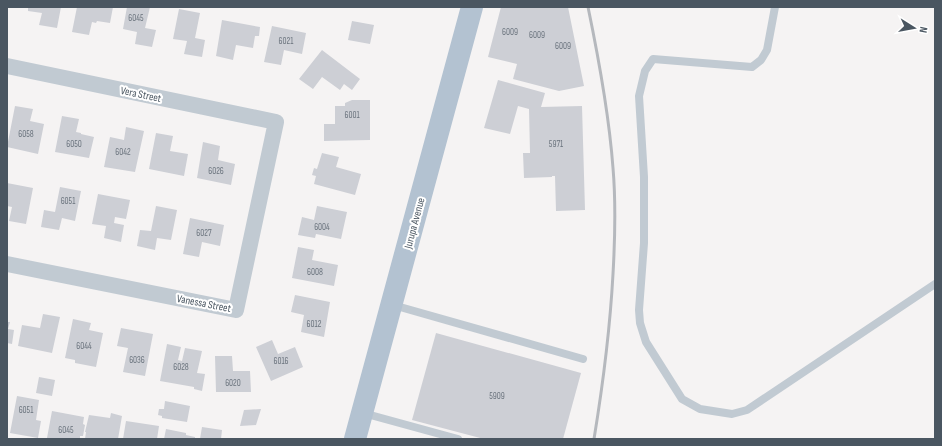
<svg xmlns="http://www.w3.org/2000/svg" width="942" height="446" viewBox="0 0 942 446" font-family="'Sofia Sans Condensed',sans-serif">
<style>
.building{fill:#cdcfd5}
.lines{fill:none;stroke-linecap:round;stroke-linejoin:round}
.lane{stroke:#c1cad2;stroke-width:8}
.street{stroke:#c1cad2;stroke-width:16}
.primary{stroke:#b3c2d1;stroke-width:22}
.rail{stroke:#b5b8bd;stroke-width:3}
.labels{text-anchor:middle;stroke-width:4;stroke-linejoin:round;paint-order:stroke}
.number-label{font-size:9px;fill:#6b747e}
.street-label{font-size:11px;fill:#4a5661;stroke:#fff}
</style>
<rect width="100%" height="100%" fill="#f5f3f3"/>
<!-- building -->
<g class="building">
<polygon points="28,7 61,7 57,28 39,25 42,13 28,11"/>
<polygon points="77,7 113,7 110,23 97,21 96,23 92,22 89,35 72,32"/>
<polygon points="127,7 150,7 145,28 156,30 152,47 135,44 137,32 123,29"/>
<polygon points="501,7 568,7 584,86 559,91 513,79 517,64 488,57"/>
<polygon points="179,9 200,13 195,38 205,40 202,57 184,54 187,41 173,39"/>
<polygon points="222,20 260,27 259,36 255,36 253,48 236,45 233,60 216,56"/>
<polygon points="352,21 374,25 370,44 348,40"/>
<polygon points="272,26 306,33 302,54 284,50 281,65 264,62"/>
<polygon points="322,50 360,79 352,90 344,84 340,90 322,77 313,89 299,79"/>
<polygon points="498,80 545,93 541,107 582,106 585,210 556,211 555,176 552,176 552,177 524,178 523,153 530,153 529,109 518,106 510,134 484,128"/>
<polygon points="352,100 370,100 370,140 324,141 324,124 335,124 335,106 345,106 345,103"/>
<polygon points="15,106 33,109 30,121 44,124 38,154 7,147"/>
<polygon points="62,116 79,119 76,132 81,133 81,134 94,137 89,158 55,152"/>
<polygon points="126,127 144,131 135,172 104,167 110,137 124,140"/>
<polygon points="156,133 173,136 170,151 188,154 184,176 149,169"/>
<polygon points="203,142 220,146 218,160 235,164 231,185 197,178"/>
<polygon points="322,153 339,157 336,167 361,174 355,195 314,184 316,176 312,175 314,168 317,169"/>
<polygon points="7,183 33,188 26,224 9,221 12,207 7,206"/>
<polygon points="60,187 81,191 75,221 62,218 59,230 41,227 44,210 55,212"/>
<polygon points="98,194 130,200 126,219 115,217 114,223 124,225 121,242 104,238 106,226 92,224"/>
<polygon points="156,206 177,210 171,240 157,238 155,250 137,246 140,230 151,231"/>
<polygon points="317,206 347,212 341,239 316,234 315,238 298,235 302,217 314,220"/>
<polygon points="190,218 224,225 220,246 202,242 199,257 183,254"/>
<polygon points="298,247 314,250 312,260 338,265 334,286 292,278"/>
<polygon points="295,295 330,302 324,337 301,332 304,315 291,312"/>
<polygon points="43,314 60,317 52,353 18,346 22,325 40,328"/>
<polygon points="73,319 91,323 89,330 103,333 96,367 75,363 75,360 65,358"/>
<polygon points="7,322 10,322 8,329 14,330 12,344 7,343"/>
<polygon points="121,328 153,334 145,376 123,372 128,348 117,346"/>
<polygon points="436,333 581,373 563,439 484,439 412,420"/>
<polygon points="272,340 278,354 295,347 303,367 271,381 256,347"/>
<polygon points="167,344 181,347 178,360 182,361 185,348 202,351 197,373 205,374 202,391 194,389 194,387 160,381"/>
<polygon points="215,356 232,356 233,371 250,371 251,392 216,392"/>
<polygon points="39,377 55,380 52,396 36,393"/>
<polygon points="17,396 39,400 36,420 41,421 38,438 10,433"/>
<polygon points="165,401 190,406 187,422 162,418 162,416 158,415 159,409 164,409"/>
<polygon points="261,409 256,425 240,426 244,410"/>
<polygon points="52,411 84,417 83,424 85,425 83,436 80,436 80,439 54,439 47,438"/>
<polygon points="111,413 122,416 118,439 85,439 86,432 85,432 89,415 110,418"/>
<polygon points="126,421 159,426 157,439 123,439"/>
<polygon points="202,427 222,430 221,439 200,439"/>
<polygon points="166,429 186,433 186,435 195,437 195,439 164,439"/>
</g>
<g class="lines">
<!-- lane -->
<g class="lane">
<polyline points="775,7 767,50 761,60 752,67 653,59 645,71 639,96 644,177 644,243 639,310 640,323 646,342 682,399 700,409 732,414 747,410 935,284"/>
<polyline points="393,305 583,359"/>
<polyline points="363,413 458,439"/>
</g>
<!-- street -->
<polyline class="street" points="7,66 276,122 236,310 7,264"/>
<!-- primary -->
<polyline class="primary" points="355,439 472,7"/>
<!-- rail -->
<path class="rail" d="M 588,7 C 599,60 609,114 613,168 C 616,203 615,239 613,274 C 610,329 603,384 594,439"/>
</g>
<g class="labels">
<!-- number labels -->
<g class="number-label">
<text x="136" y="21">6045</text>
<text x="510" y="35">6009</text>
<text x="537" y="38">6009</text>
<text x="286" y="44">6021</text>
<text x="563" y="49">6009</text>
<text x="352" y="118">6001</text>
<text x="26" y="137">6058</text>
<text x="74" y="147">6050</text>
<text x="556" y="147">5971</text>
<text x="123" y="155">6042</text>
<text x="216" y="174">6026</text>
<text x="68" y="204">6051</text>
<text x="322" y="230">6004</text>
<text x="204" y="236">6027</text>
<text x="315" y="275">6008</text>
<text x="314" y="327">6012</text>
<text x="84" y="349">6044</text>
<text x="137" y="363">6036</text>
<text x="281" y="364">6016</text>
<text x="181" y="370">6028</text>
<text x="233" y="386">6020</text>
<text x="497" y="399">5909</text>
<text x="26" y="413">6051</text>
<text x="66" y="433">6045</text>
</g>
<!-- street labels -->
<g class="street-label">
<text transform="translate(141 94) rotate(12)" y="4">Vera Street</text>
<text transform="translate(414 223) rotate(-75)" y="4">Jurupa Avenue</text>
<text transform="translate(204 303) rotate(11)" y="4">Vanessa Street</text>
</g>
</g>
<!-- border -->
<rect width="942" height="446" fill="none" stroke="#4a5661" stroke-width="16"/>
<!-- north arrow -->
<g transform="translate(914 28) rotate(101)" stroke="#ffffff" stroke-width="3" paint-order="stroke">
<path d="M0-3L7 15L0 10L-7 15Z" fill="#4a5661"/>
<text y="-6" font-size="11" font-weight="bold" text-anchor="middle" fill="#4a5661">N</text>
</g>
</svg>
